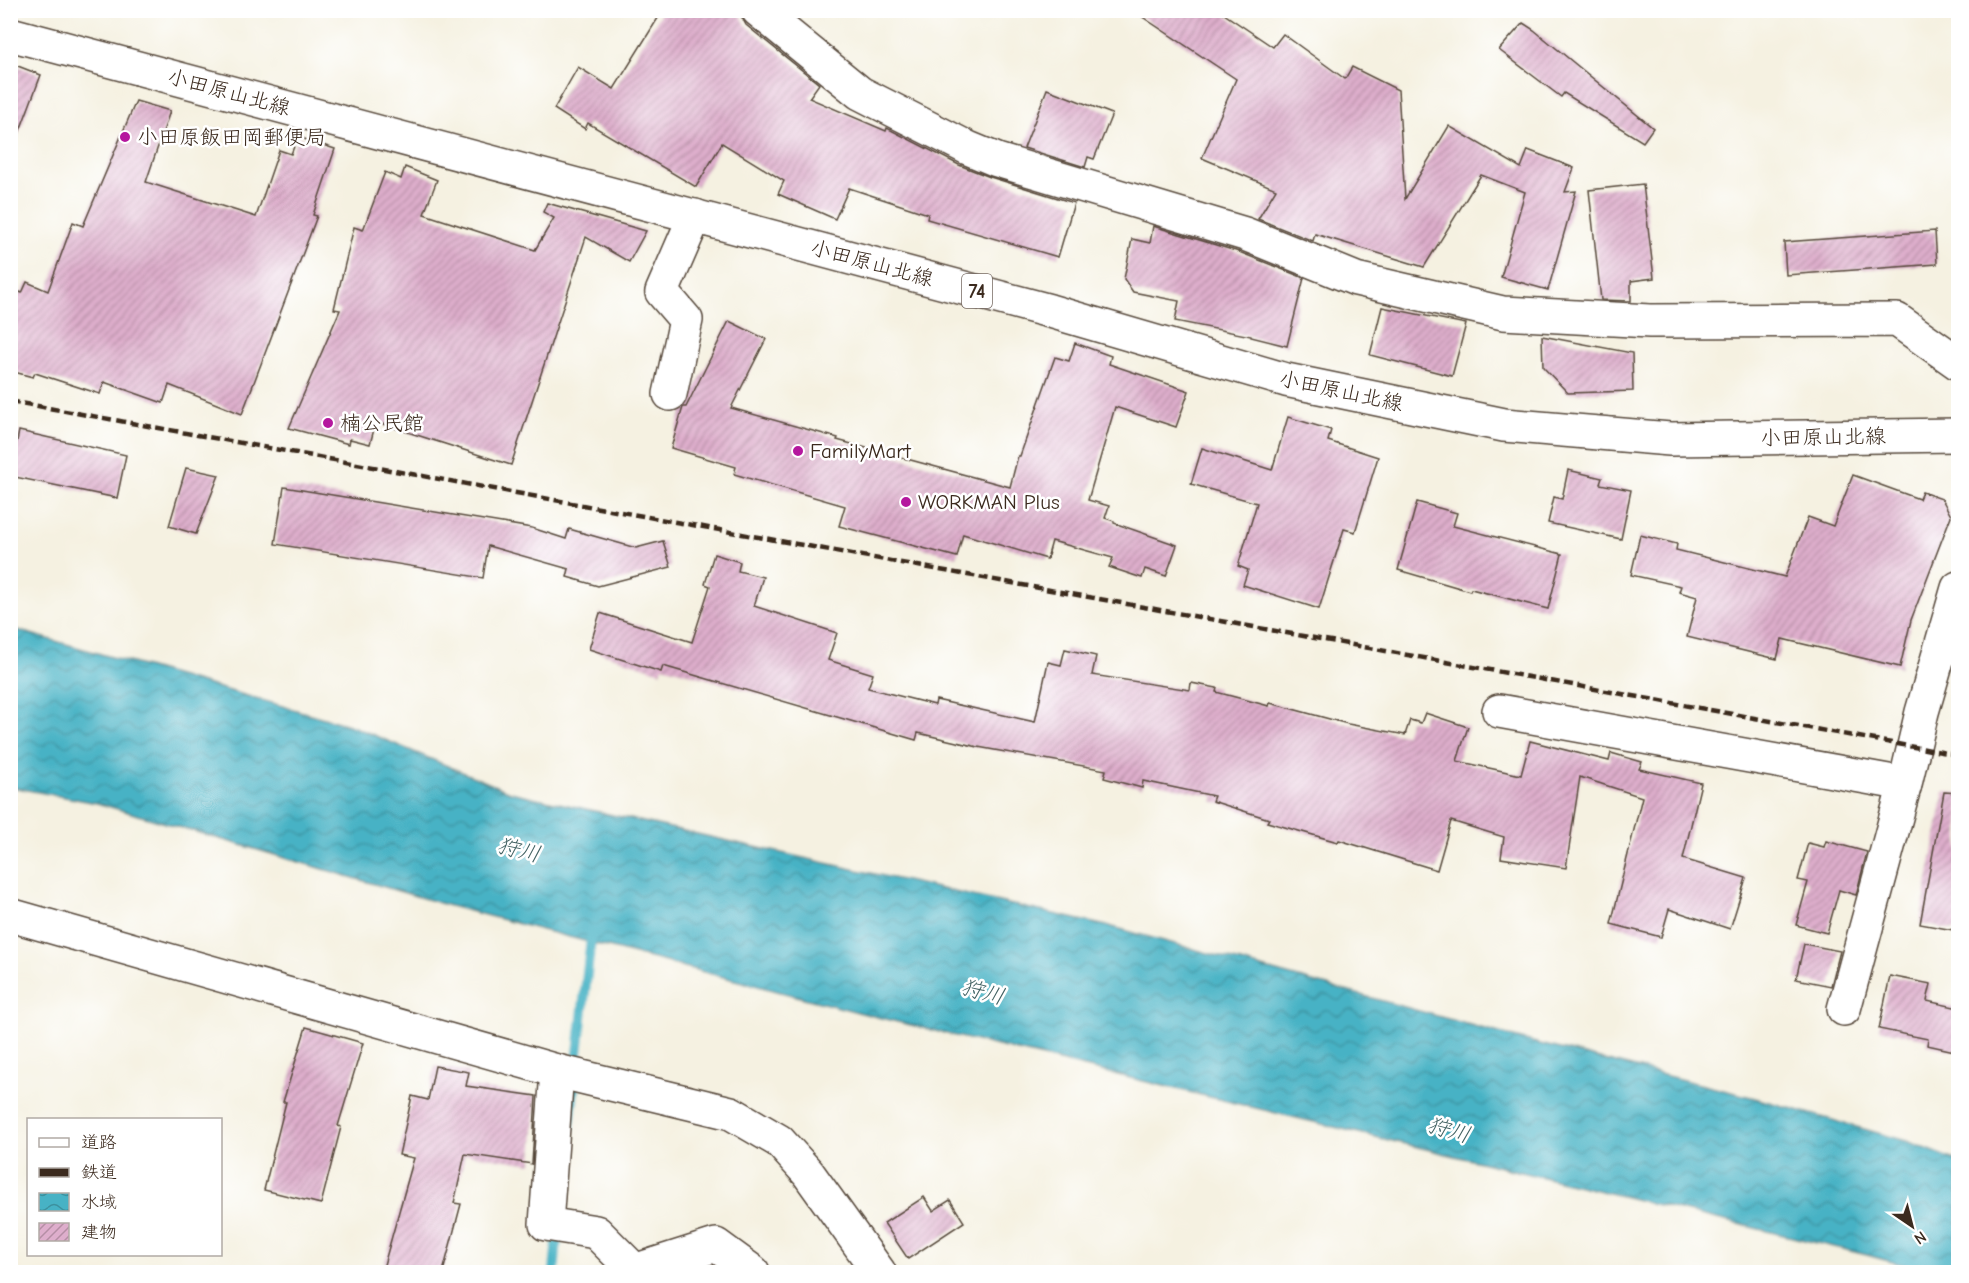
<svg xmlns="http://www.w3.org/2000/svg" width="1969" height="1283" viewBox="0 0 1969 1283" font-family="'Comic Neue','Klee One',sans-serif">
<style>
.water{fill:url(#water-waves);stroke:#416e72;stroke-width:1.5}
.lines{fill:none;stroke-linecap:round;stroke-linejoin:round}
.stream{stroke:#47b2c5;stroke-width:10}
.building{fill:url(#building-hatch)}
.minor-casing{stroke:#57483b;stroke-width:36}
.primary-casing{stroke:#57483b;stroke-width:36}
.minor{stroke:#fff;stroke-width:33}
.primary{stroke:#fff;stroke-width:33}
.rail{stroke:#3b2a1e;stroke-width:4.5;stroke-dasharray:9 4.5;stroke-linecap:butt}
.poi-dot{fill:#b5179e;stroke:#fff;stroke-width:2}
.labels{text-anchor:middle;stroke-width:5;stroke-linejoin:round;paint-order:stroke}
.shield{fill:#fff;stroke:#766a62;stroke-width:1.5}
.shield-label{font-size:20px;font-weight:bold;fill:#3b2a1e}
.street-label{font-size:21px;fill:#3b2a1e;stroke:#fff}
.poi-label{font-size:21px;fill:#3b2a1e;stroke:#fff;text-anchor:start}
.water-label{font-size:22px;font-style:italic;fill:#406061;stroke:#fff}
</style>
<defs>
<pattern id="water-waves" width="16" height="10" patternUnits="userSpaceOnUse" patternTransform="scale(1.5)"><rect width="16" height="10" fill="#47b2c5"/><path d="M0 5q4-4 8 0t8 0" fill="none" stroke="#3c919f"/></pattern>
<pattern id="building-hatch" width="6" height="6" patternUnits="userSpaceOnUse" patternTransform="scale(1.5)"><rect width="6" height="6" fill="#deaecc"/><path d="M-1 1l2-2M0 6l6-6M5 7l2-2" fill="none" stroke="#b58ea5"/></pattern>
</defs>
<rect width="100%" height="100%" fill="#fff"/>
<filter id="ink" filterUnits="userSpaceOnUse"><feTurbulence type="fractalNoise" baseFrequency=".0167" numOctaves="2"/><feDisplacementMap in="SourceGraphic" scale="12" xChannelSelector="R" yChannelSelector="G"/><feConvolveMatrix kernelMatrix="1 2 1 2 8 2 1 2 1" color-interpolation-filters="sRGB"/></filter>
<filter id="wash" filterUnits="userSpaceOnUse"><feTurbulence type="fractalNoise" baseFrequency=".008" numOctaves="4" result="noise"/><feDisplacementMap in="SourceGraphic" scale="24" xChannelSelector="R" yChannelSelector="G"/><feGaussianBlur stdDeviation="1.35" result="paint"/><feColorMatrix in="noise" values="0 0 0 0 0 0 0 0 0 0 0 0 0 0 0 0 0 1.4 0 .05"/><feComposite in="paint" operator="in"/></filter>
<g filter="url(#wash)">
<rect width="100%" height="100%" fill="#f5f1e1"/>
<!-- water -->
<polygon class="water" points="10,628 352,726 510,792 1120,929 1536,1043 1755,1098 1906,1141 1958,1161 1958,1272 1929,1272 1867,1255 881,1018 450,906 97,803 11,787"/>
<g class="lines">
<!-- stream -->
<g class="stream">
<polyline points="567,1150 592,930"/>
<polyline points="554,1272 558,1228"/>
</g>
</g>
<g id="blocks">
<!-- building -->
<g class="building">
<polygon points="663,10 735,10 740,14 746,25 819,84 809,98 886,131 887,128 959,165 990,177 1074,203 1058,257 927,219 928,214 849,188 835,219 778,194 784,181 722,143 696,187 588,123 585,129 554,109 578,67 614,89"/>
<polygon points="1132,10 1218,10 1273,47 1283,34 1345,79 1352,67 1398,90 1405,199 1449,126 1521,168 1528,150 1574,168 1565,192 1576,191 1548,290 1501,277 1525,192 1481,175 1424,267 1315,234 1313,241 1258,219 1276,189 1202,158 1236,79"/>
<polygon points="1523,23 1534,30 1653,128 1643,142 1564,93 1561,97 1499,50"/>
<polygon points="10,63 41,75 13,149 10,148"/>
<polygon points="1047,89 1112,114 1094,159 1088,157 1085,167 1024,148"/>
<polygon points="136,101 170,111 146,182 256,217 279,150 291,154 298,137 335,149 313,215 317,216 242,414 169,385 163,403 104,382 100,394 35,373 33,377 10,371 10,288 22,293 27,282 48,291 73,222 83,226"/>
<polygon points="405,167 437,180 424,214 535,250 554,218 543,212 547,203 646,231 629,262 586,237 511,465 376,422 370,444 350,439 349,444 289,428 340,310 334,309 354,227 363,230 385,172 401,179"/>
<polygon points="1643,184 1654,278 1631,281 1631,301 1601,300 1589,190"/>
<polygon points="1153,226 1239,252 1304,278 1287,346 1251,337 1251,336 1175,321 1179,301 1133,292 1124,279 1132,239 1150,243"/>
<polygon points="1935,231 1937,264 1786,275 1784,242"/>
<polygon points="1382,307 1466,324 1452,376 1370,355"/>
<polygon points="729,321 766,339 731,408 838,438 837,440 1010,487 1018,456 1020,456 1055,357 1069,361 1075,343 1111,356 1109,364 1189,391 1176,427 1115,407 1088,500 1109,506 1105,518 1114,521 1114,523 1177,545 1166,576 1145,569 1142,578 1109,567 1113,558 1052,541 1047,559 963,534 957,557 839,526 845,506 734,474 736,467 671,448 683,407 686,407"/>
<polygon points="1542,336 1632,353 1633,391 1568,393 1543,367"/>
<polygon points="1288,417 1331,430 1328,441 1378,457 1355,532 1344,529 1319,609 1243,585 1248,570 1238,566 1257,503 1191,484 1202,448 1272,470"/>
<polygon points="19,431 126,455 117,498 10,476"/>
<polygon points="186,468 219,475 196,534 169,526"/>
<polygon points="1568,470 1602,478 1600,484 1631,490 1621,539 1548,523 1554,497 1562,499"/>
<polygon points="1853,475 1919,499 1922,492 1942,499 1951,516 1911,620 1900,667 1782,639 1777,659 1687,637 1697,597 1679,592 1681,586 1631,575 1640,535 1677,544 1676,550 1785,577 1808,517 1833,526"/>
<polygon points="284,487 532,528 566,539 569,529 636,548 663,541 671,567 598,586 567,577 569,569 488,546 483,578 275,544"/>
<polygon points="1417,502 1457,513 1453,526 1562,554 1548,609 1471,589 1470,591 1398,570"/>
<polygon points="714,554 740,562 738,571 763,577 754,606 837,633 828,660 873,674 868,688 935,705 936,700 1035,722 1048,662 1061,665 1065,649 1096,656 1092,675 1190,690 1191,683 1217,688 1216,692 1269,706 1270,703 1348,724 1405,735 1410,720 1421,723 1425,713 1468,727 1457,761 1521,775 1530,741 1609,761 1611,753 1642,762 1639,769 1701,783 1683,859 1746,878 1730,929 1669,909 1661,937 1611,924 1642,797 1580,777 1566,868 1501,858 1504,837 1451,821 1437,870 1339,840 1338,842 1267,822 1269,819 1212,801 1214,796 1143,781 1142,788 1104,778 1106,770 978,747 918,733 916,740 663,666 661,672 589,649 600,613 692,642 710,586 705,584"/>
<polygon points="1944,792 1959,793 1959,931 1920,924"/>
<polygon points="1826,841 1867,852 1856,895 1839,890 1827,933 1796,925 1808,882 1798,880 1808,843 1824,847"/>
<polygon points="1804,944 1840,951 1831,986 1796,979"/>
<polygon points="1890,976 1931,984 1927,1001 1959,1008 1959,1052 1927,1045 1928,1039 1879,1029"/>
<polygon points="306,1027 363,1043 338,1126 341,1127 321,1204 264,1190 286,1102 283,1102"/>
<polygon points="435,1066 469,1072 466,1086 536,1096 532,1164 465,1154 454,1203 461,1204 443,1272 382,1272 414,1158 399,1155 412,1096 428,1100"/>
<polygon points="924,1197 933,1211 950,1200 964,1222 908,1259 884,1223"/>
</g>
</g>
</g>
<g filter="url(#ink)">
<use href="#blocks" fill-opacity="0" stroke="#57483b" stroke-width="1.5"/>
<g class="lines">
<defs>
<g id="minor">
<polyline points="758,10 860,93 968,148 997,160 1245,234 1356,279 1503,313 1650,321 1897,320 1958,363"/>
<polyline points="670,394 686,320 662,292 695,216"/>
<polyline points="1499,711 1905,784"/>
<polyline points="10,915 557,1071 731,1113 779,1141 808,1173 879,1272"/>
<polyline points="1844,1009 1905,784 1922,712 1958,588"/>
<polyline points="557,1071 546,1224 596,1232 636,1272"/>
<polyline points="634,1271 716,1245 753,1272"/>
</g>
<polyline id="primary" points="10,34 1050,311 1286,380 1504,425 1670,439 1958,435"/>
</defs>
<!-- minor casing -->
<use href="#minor" class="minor-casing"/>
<!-- primary casing -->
<use href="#primary" class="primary-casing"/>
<!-- minor -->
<use href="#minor" class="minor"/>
<!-- primary -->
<use href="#primary" class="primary"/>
<!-- rail -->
<polyline class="rail" points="10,401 1958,755"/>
</g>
</g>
<!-- markers -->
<g class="poi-dot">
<circle cx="125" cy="137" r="6"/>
<circle cx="328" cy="423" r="6"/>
<circle cx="798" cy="451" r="6"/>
<circle cx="906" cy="502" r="6"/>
</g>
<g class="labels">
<!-- shield labels -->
<rect class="shield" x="962" y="274" width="30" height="34" rx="4.5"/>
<g class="shield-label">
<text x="977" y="298">74</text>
</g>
<!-- street labels -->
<g class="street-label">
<text transform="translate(229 92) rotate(15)" y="7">小田原山北線</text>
<text transform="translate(872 263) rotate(15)" y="7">小田原山北線</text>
<text transform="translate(1341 391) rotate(12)" y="7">小田原山北線</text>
<text transform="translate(1823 437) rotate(-1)" y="7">小田原山北線</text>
</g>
<!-- poi labels -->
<g class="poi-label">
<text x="137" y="144">小田原飯田岡郵便局</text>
<text x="340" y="430">楠公民館</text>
<text x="810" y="458">FamilyMart</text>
<text x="918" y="509">WORKMAN Plus</text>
</g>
<!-- water labels -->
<g class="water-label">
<text transform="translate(519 849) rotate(14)" y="8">狩川</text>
<text transform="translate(983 991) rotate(15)" y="8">狩川</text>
<text transform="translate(1449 1129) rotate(16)" y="8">狩川</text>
</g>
</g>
<!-- margin -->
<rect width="1969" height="1283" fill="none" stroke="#fff" stroke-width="36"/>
<!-- legend -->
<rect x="27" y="1118" width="195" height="138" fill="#ffffff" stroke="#b1aaa5" stroke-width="1.5"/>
<rect x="39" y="1138" width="30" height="9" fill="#ffffff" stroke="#b1aaa5" stroke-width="1.5"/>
<text x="81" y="1148" font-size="18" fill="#3b2a1e">道路</text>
<rect x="39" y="1168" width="30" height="9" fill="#3b2a1e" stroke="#b1aaa5" stroke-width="1.5"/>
<text x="81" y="1178" font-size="18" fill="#3b2a1e">鉄道</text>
<rect x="39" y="1193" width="30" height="18" fill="url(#water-waves)" stroke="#b1aaa5" stroke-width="1.5"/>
<text x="81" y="1208" font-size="18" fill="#3b2a1e">水域</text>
<rect x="39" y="1223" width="30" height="18" fill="url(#building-hatch)" stroke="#b1aaa5" stroke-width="1.5"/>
<text x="81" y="1238" font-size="18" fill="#3b2a1e">建物</text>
<!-- north arrow -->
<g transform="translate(1912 1226) rotate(145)" stroke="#ffffff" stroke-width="4.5" paint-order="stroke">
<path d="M0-4.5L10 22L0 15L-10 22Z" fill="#3b2a1e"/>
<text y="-9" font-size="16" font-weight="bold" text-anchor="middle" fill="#3b2a1e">N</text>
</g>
</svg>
